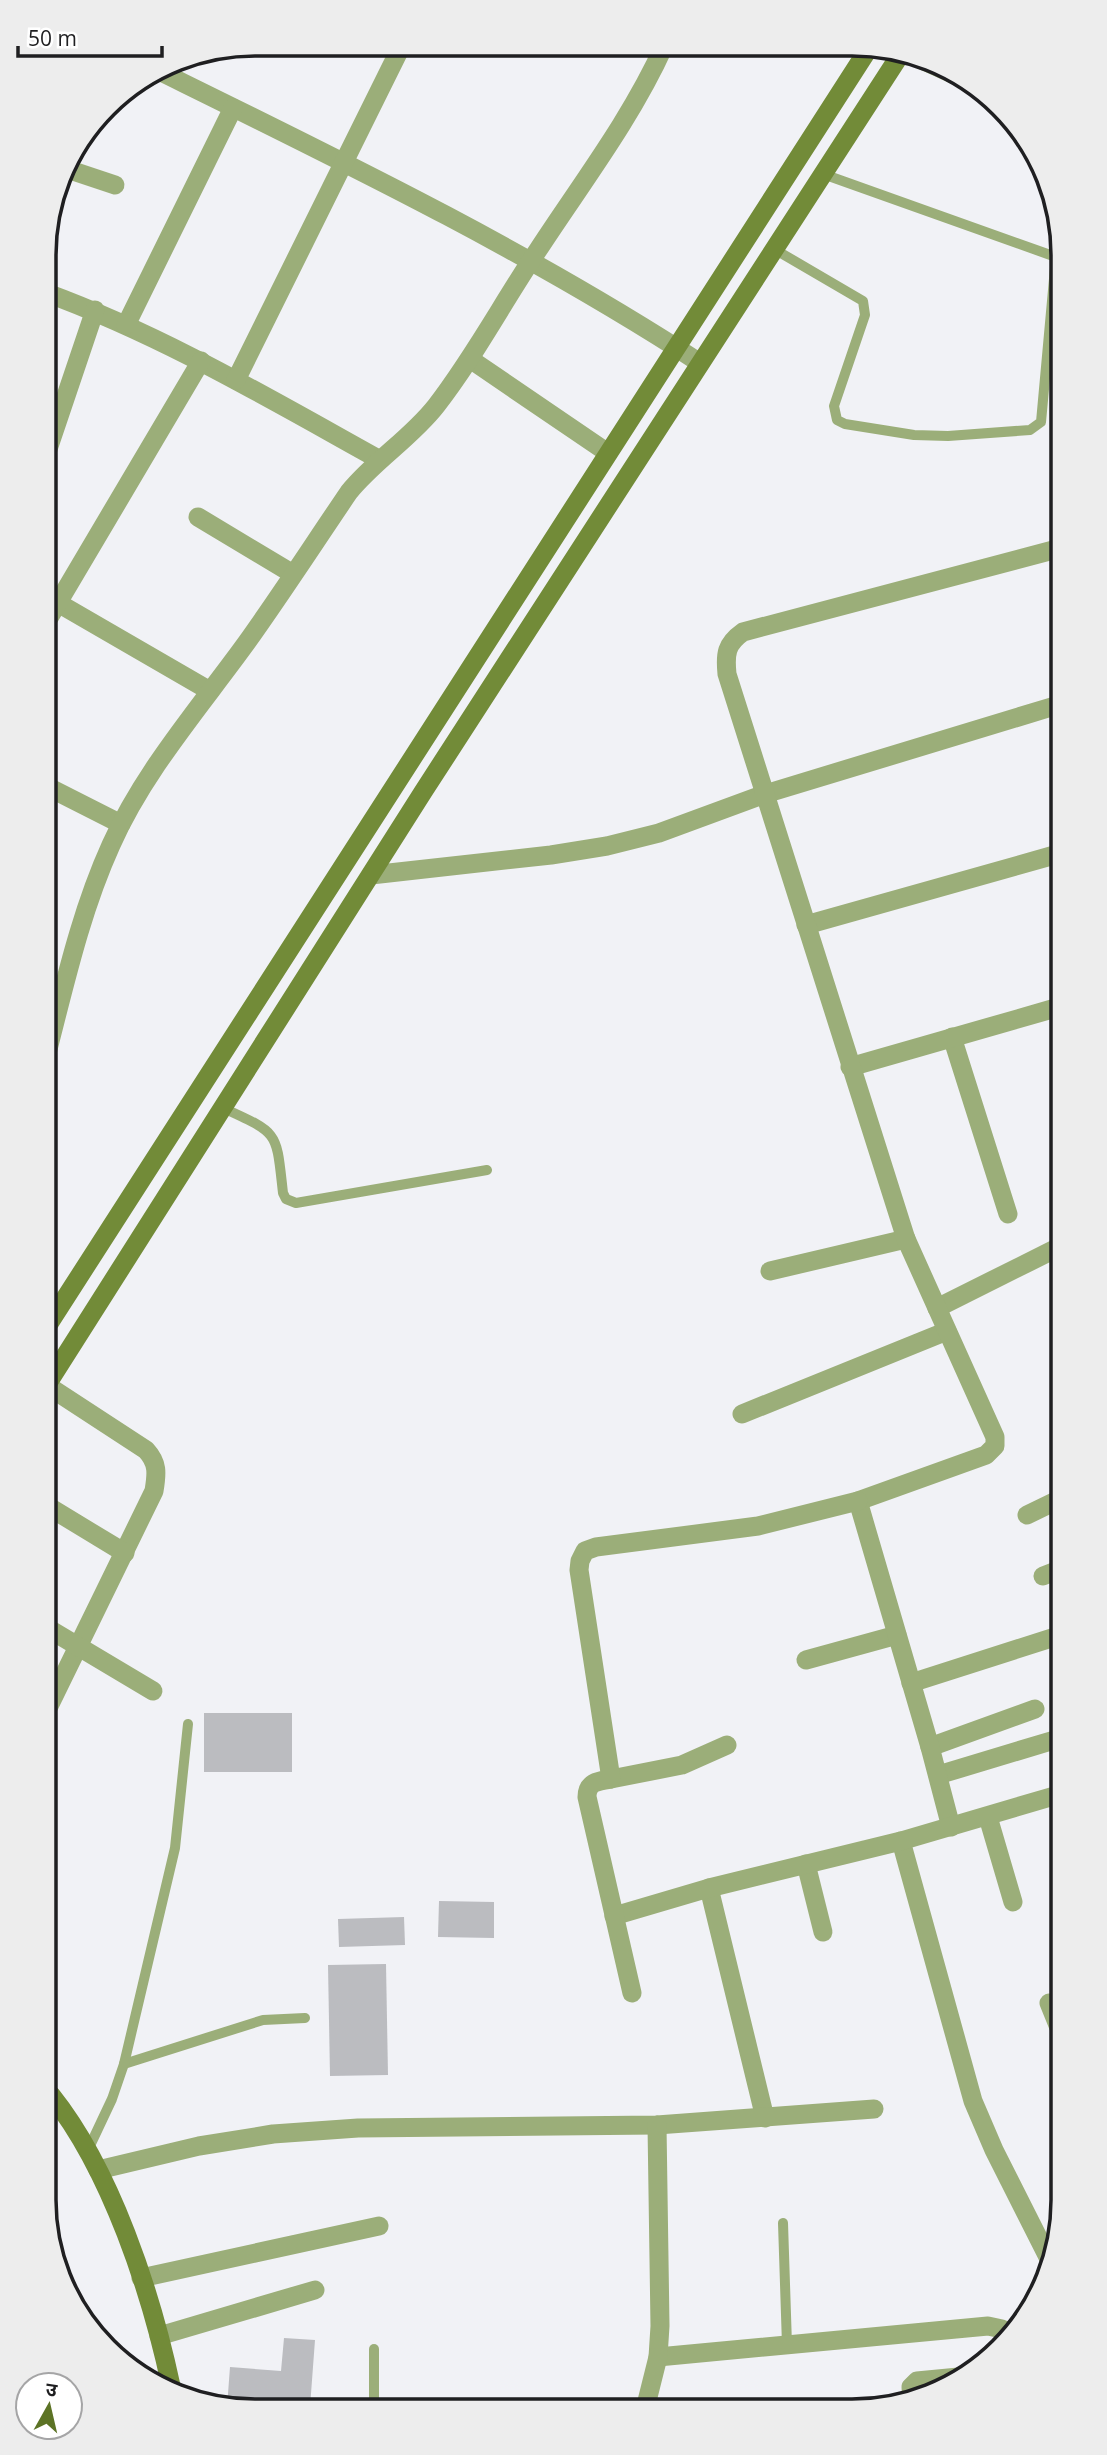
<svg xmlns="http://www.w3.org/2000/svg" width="1107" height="2455" viewBox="0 0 1107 2455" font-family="'Open Sans','Noto Sans Devanagari',sans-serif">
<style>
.building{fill:#bbbcc0}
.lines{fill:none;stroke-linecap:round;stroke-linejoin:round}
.service{stroke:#9bae79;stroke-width:10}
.minor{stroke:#9bae79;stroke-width:19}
.secondary{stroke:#728b38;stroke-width:19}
.rim{fill:none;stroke:#1f1f21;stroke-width:3.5}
</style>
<rect width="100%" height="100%" fill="#f1f2f6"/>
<!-- building -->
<g class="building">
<rect x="204" y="1713" width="88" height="59"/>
<polygon points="439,1901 494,1902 494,1938 438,1937"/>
<polygon points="404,1917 405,1945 339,1947 338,1919"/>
<polygon points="386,1964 388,2075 330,2076 328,1965"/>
<polygon points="284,2338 315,2340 310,2407 227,2407 230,2367 281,2371"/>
</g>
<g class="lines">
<!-- service -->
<g class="service">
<polyline points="900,55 992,97"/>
<polyline points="823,174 1056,257"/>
<polyline points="774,249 863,301 865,315 834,406 837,420 845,424 914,435 948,436 1030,430 1041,422 1056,257"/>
<path d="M 223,1108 C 280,1134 276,1131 283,1193 L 286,1199 L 296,1203 L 487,1170"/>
<polyline points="124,2064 263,2020 305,2018"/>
<polyline points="87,2152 112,2099 124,2064 175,1848 188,1724"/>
<polyline points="783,2223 787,2345"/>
<polyline points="374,2406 374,2349"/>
</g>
<!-- minor -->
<g class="minor">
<path d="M 157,70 C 342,161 528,251 700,363"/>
<polyline points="64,168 115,185"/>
<path d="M 44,292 C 162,335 270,399 380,460"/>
<polyline points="126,325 233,108"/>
<polyline points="470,359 608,453"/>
<polyline points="236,380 402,45"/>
<polyline points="45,458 95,310"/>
<polyline points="198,517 293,574"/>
<polyline points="58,603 210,691"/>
<polyline points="46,623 201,361"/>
<polyline points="46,786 121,824"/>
<polyline points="371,875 551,855 607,846 659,833 765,794 1058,705"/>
<polyline points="806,925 1058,854"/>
<polyline points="952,1037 1008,1214"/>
<path d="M 47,1053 C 65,983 81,911 111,845 C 144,771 200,707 247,642 C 282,593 315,542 349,492 C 375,460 411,438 436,406 C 474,357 503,302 538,250 C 581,184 631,119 664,46"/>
<polyline points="850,1067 1059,1007"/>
<polyline points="770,1271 906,1239"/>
<polyline points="937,1308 1059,1247"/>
<path d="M 48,1386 L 146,1450 C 158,1463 157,1473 154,1491 L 49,1706"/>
<polyline points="742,1414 947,1331"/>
<polyline points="49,1507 125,1553"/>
<polyline points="1027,1515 1060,1499"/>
<polyline points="1043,1576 1061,1569"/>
<polyline points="49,1629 153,1691"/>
<polyline points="806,1660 897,1635"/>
<polyline points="911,1683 1061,1635"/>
<polyline points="930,1747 1035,1709"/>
<polyline points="938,1775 1061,1738"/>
<polyline points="611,1779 682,1765 727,1745"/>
<polyline points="988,1817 1013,1902"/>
<path d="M 951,1827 L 930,1747 L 858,1501 L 986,1455 L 995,1446 L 995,1437 L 906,1239 L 727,674 C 725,654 726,644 743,632 L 1057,549"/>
<polyline points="901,1841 973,2101 994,2150 1051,2263"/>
<polyline points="806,1864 823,1932"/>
<polyline points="709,1888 765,2118"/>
<polyline points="614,1916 709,1888 901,1841 1061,1794"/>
<path d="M 632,1993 L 587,1797 C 587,1782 598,1781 611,1779 L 579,1570 L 580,1561 L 585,1551 L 596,1547 L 758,1526 L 858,1501"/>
<polyline points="1049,2003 1062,2035"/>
<polyline points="98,2170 199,2146 273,2134 358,2128 657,2125 874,2109"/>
<polyline points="141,2278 379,2226"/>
<polyline points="159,2336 315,2290"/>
<polyline points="658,2357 988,2326 1002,2329 1011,2338"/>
<polyline points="912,2402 911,2387 917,2381 969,2376"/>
<polyline points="646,2405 658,2357 660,2326 657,2125"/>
</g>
<!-- secondary -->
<g class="secondary">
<polyline points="48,1325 869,48"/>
<polyline points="48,1383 423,792 902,52"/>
<path d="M 51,2095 C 111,2170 151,2292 171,2386"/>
</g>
</g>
<!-- crop -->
<path d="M0 0H1107V2455H0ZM255 56H852A199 199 0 0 1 1051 255V2200A199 199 0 0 1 852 2399H255A199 199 0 0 1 56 2200V255A199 199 0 0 1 255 56Z" fill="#ededed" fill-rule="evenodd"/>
<path class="rim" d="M255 56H852A199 199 0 0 1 1051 255V2200A199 199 0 0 1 852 2399H255A199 199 0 0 1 56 2200V255A199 199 0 0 1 255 56Z"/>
<!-- north arrow -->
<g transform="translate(49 2406) rotate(8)"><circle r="33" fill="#ffffff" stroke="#a5a5a6" stroke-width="2"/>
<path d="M0-5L12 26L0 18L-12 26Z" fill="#5c7325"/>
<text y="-10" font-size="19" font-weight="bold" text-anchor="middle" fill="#1f1f21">उ</text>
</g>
<!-- scale -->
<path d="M18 46v10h144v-10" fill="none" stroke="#1f1f21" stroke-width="3.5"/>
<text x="28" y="46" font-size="21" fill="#1f1f21" stroke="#ffffff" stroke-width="5" paint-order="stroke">50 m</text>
</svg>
